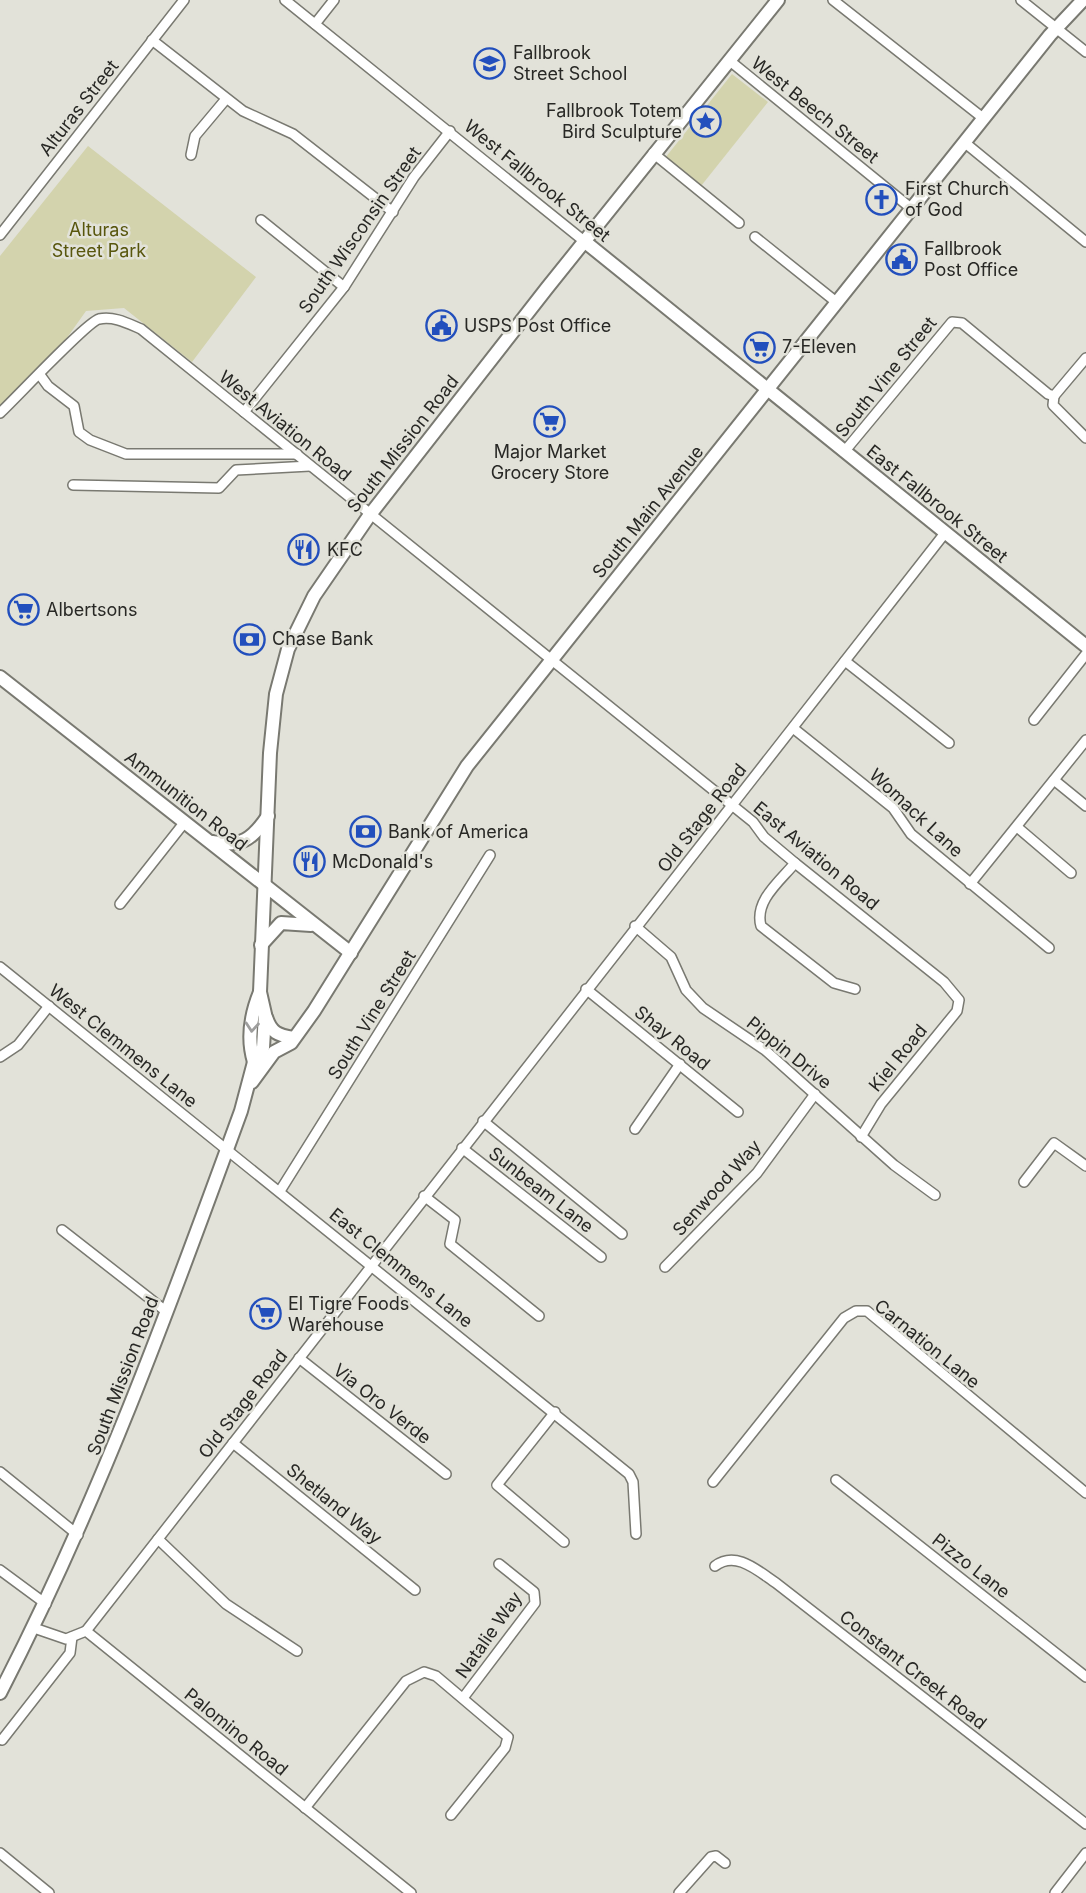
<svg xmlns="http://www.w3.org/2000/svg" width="1086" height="1893" viewBox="0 0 1086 1893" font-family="Inter,sans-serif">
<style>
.green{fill:#d3d3ad}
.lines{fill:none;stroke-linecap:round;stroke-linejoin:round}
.minor-casing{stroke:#797971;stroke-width:12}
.major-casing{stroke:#797971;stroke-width:16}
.minor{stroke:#fff;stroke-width:9}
.major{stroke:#fff;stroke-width:12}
.oneway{stroke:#9e9e9d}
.labels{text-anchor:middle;stroke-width:5;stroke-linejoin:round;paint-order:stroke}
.poi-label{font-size:18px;fill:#282825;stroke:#e2e2d9;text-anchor:start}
.street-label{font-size:18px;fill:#282825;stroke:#e2e2d9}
.park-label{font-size:18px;fill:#58560d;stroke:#e2e2d9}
</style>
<rect width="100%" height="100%" fill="#e2e2d9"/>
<!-- green -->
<g class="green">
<polygon points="732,74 768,102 701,186 665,158"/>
<polygon points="88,146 256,277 192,362 124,308 86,311 54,356 0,405 0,256"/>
</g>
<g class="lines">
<defs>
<g id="minor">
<polyline points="285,0 584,241"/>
<polyline points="833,0 983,118"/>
<polyline points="1021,0 1086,52"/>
<polyline points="315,24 334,0"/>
<polyline points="152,40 243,111 293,134 393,212"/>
<polyline points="730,61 912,209"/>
<polyline points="964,142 1086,242"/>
<polyline points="653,153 739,223"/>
<polyline points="191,155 195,136 226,99"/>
<polyline points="261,220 344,287"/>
<polyline points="0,235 184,0"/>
<polyline points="755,237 835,301"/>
<polyline points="40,375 48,386 74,406 79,432 90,440 126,454 297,454"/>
<polyline points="1054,396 1053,405 1086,438"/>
<polyline points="1054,396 1086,358"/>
<polyline points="244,412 344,287 414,177 450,131"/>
<path d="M 0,413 C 16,398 87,322 99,319 C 114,316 127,323 141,329 L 707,785 L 753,822 L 764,837 L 795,863 L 944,982 L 959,1000 L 957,1011 L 881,1104 L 861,1137"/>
<polyline points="844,452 952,322 962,323 1048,394 1054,396"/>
<polyline points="73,485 219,488 236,470 310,466"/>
<polyline points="845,661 949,743"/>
<polyline points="1034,720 1086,654"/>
<polyline points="793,728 893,808 911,834 1049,948"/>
<polyline points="1054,780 1086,806"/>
<polyline points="1017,827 1071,873"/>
<path d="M 795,863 C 780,881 754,901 761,926 L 834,983 L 855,989"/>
<polyline points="970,884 1086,740"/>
<polyline points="120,904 184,823"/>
<polyline points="635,926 671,957 686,990 703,1008 765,1050 894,1165 935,1195"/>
<polyline points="0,967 629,1474 633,1482 636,1534"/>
<polyline points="586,989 738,1112"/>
<polyline points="0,1057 18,1045 49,1006"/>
<polyline points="483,1121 622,1234"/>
<polyline points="635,1129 680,1064"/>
<polyline points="462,1148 601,1257"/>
<polyline points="1024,1182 1054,1143 1086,1166"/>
<polyline points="280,1191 490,855"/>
<polyline points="424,1196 455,1220 450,1244 539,1316"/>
<polyline points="62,1230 167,1312"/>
<polyline points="665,1267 757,1173 815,1094"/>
<polyline points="299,1358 446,1474"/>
<polyline points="555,1412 497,1485 564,1542"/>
<polyline points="233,1443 415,1590"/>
<polyline points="0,1472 78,1535"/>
<polyline points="836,1480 1086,1677"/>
<polyline points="713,1482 844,1318 856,1311 867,1311 1086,1493"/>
<polyline points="158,1539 226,1604 297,1651"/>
<path d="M 715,1566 C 736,1550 758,1571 776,1583 L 1086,1824"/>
<polyline points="0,1570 46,1604"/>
<polyline points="34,1628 66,1639 86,1631 411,1893"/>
<polyline points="86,1631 945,533"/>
<polyline points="463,1698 535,1603 534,1592 499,1564"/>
<polyline points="2,1740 70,1653 72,1637"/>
<polyline points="305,1808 406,1681 424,1672 436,1676 508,1737 505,1748 451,1815"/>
<polyline points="0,1853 49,1893"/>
<polyline points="679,1893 711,1857 716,1856 725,1863"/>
<polyline points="1055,1893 1086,1853"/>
</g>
<g id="major">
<polyline points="584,241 1086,646"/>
<polyline points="0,677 351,953"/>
<path d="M 212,842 C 241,847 252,840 268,816"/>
<polyline points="261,945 281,923 311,925"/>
<path d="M 266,1017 C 271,1033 278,1035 293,1038"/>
<path d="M 254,1062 C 247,1039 251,1014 260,992"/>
<polyline points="252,1082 274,1052 291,1043 314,1011 467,766 1050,35 1083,0"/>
<path d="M 0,1693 C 97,1505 169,1309 241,1111 L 254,1062 L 263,1048 L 265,1014 L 260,992 L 270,753 L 276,694 L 288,649 L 314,596 L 369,516 L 547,288 L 778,0"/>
</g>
</defs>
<!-- minor casing -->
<use href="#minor" class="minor-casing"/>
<!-- major casing -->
<use href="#major" class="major-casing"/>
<!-- minor -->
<use href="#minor" class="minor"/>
<!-- major -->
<use href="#major" class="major"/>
</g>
<!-- one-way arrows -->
<defs><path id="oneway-chevron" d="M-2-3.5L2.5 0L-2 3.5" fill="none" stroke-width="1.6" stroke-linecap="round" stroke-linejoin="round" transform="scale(1.75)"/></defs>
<use class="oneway" href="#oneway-chevron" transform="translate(252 1027) rotate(95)"/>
<!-- icons -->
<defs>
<symbol id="school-ring" viewBox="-11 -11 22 22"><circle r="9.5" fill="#e2e2d9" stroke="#224fbd" stroke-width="1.5"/><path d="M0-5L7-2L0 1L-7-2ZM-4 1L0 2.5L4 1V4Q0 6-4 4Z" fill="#224fbd"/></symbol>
<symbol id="sight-ring" viewBox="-11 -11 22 22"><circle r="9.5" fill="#e2e2d9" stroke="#224fbd" stroke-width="1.5"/><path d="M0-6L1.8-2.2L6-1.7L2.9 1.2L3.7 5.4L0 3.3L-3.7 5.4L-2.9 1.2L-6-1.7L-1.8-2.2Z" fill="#224fbd"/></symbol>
<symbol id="church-ring" viewBox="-11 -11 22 22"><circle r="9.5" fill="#e2e2d9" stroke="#224fbd" stroke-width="1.5"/><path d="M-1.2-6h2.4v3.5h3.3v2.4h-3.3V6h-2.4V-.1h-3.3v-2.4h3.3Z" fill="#224fbd"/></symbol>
<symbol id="civic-ring" viewBox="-11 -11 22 22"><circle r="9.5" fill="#e2e2d9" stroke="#224fbd" stroke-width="1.5"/><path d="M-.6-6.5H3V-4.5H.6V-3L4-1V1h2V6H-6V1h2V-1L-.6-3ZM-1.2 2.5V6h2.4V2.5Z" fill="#224fbd"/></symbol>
<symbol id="supermarket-ring" viewBox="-11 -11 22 22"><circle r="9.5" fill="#e2e2d9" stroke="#224fbd" stroke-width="1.5"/><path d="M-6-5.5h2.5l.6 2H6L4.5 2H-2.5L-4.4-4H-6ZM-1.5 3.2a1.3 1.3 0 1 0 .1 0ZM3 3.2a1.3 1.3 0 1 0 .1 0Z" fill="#224fbd"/></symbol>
<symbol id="restaurant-ring" viewBox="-11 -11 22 22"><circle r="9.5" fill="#e2e2d9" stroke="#224fbd" stroke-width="1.5"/><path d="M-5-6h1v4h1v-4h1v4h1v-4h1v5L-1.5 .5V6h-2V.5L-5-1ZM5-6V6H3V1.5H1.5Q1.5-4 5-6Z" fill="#224fbd"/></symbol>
<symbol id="bank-ring" viewBox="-11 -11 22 22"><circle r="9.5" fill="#e2e2d9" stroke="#224fbd" stroke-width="1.5"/><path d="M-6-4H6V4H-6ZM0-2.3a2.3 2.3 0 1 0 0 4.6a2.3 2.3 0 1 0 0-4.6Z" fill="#224fbd"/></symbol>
</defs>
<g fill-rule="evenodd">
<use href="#school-ring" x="472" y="46" width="35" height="35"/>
<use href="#sight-ring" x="688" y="104" width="35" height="35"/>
<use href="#church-ring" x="864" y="182" width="35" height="35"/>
<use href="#civic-ring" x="884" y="242" width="35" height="35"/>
<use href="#civic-ring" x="424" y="308" width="35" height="35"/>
<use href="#supermarket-ring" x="742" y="330" width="35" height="35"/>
<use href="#supermarket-ring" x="532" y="404" width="35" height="35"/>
<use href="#restaurant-ring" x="286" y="532" width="35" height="35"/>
<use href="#supermarket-ring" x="6" y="592" width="35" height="35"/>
<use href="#bank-ring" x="232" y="622" width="35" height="35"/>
<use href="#bank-ring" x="348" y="814" width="35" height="35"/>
<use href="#restaurant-ring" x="292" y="844" width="35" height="35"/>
<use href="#supermarket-ring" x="248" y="1296" width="35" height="35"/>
</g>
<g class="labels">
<!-- poi labels -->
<g class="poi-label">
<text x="513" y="59">Fallbrook<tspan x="513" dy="21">Street School</tspan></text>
<text x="682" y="117" text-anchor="end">Fallbrook Totem<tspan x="682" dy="21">Bird Sculpture</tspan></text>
<text x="905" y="195">First Church<tspan x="905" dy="21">of God</tspan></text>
<text x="924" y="255">Fallbrook<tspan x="924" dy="21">Post Office</tspan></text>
<text x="464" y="332">USPS Post Office</text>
<text x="782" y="353">7-Eleven</text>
<text x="550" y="458" text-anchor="middle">Major Market<tspan x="550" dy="21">Grocery Store</tspan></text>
<text x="327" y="556">KFC</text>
<text x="46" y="616">Albertsons</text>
<text x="272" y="645">Chase Bank</text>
<text x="388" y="838">Bank of America</text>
<text x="332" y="868">McDonald's</text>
<text x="288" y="1310">El Tigre Foods<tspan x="288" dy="21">Warehouse</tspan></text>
</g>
<!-- street labels -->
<g class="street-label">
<text transform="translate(79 108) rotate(-52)" y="6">Alturas Street</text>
<text transform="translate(815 110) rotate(39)" y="6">West Beech Street</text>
<text transform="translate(537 181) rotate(39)" y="6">West Fallbrook Street</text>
<text transform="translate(360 230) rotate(-55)" y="6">South Wisconsin Street</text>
<text transform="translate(886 377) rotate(-51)" y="6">South Vine Street</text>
<text transform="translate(285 426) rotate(39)" y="6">West Aviation Road</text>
<text transform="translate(403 444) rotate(-52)" y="6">South Mission Road</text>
<text transform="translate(937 504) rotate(39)" y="6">East Fallbrook Street</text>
<text transform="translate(648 512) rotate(-51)" y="6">South Main Avenue</text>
<text transform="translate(186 801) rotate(38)" y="6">Ammunition Road</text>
<text transform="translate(916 813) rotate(43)" y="6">Womack Lane</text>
<text transform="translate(702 818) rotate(-52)" y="6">Old Stage Road</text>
<text transform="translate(816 856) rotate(40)" y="6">East Aviation Road</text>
<text transform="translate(372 1015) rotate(-58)" y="6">South Vine Street</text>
<text transform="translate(672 1038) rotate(39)" y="6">Shay Road</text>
<text transform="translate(123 1046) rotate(39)" y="6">West Clemmens Lane</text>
<text transform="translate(789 1053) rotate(39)" y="6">Pippin Drive</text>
<text transform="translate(898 1058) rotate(-51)" y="6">Kiel Road</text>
<text transform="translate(717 1188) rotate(-48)" y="6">Senwood Way</text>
<text transform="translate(541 1190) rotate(38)" y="6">Sunbeam Lane</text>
<text transform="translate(401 1268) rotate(39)" y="6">East Clemmens Lane</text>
<text transform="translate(927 1344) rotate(39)" y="6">Carnation Lane</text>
<text transform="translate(123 1376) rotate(-69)" y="6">South Mission Road</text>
<text transform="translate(243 1404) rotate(-52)" y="6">Old Stage Road</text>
<text transform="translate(382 1404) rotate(38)" y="6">Via Oro Verde</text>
<text transform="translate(334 1504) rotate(39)" y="6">Shetland Way</text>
<text transform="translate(971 1566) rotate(38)" y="6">Pizzo Lane</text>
<text transform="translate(489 1635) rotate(-55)" y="6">Natalie Way</text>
<text transform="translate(913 1670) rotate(38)" y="6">Constant Creek Road</text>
<text transform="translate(236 1732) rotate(39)" y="6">Palomino Road</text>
</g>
<!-- park labels -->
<g class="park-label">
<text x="99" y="236">Alturas<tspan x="99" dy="21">Street Park</tspan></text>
</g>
</g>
</svg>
